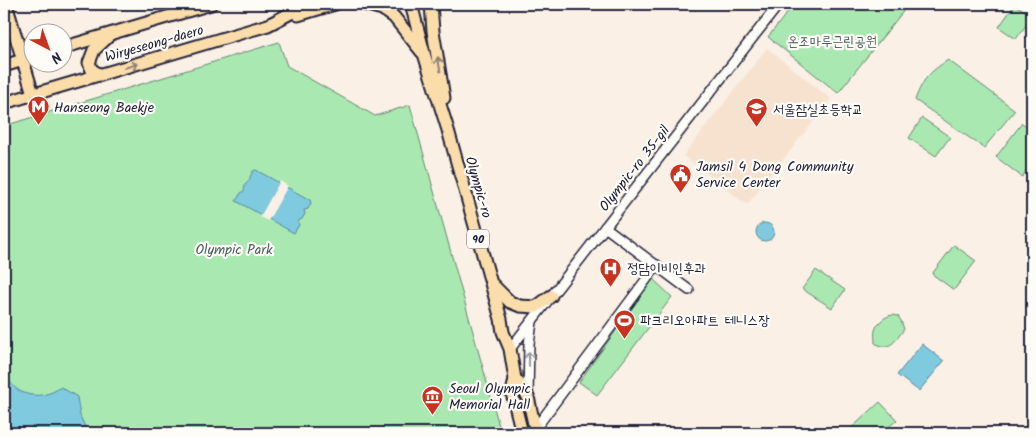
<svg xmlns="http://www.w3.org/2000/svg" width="1036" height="437" viewBox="0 0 1036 437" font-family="Kalam,'Poor Story',sans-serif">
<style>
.built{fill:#f7e2d0}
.green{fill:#a9e8b0;stroke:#668576}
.water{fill:#7fcadf;stroke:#5a879d}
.pier{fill:#faf0e5}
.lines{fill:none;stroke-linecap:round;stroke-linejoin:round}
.minor-casing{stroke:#22223b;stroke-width:12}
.major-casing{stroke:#22223b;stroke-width:15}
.minor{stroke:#fdfcf7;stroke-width:9}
.major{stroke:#fbddab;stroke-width:11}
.oneway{stroke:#8e8073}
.oneway2{stroke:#9a9aa2}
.labels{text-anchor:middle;stroke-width:4.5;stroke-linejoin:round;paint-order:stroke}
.shield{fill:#fdfcf7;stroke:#646373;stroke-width:1}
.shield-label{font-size:12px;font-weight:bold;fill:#22223b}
.park-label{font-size:14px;fill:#4a5d5e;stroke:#fdfcf7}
.street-label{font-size:14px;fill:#22223b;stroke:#fdfcf7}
.poi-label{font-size:14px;fill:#22223b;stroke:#fdfcf7;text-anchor:start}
</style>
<rect width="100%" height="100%" fill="#faf0e5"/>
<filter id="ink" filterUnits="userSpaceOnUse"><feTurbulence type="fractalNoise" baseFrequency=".02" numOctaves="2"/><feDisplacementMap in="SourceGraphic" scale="10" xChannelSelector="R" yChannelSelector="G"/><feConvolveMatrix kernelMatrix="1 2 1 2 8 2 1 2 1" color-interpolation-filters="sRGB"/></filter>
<g filter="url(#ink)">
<!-- built -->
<polygon class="built" points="767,48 831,99 747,205 683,156"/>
<!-- green -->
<g class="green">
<polygon points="794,4 909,4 838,93 768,37"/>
<polygon points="1015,4 1032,17 1016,39 999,27"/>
<polygon points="279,42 287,66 375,116 410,105 501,433 4,433 4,126"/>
<path d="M 948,60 L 1015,110 L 984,148 L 915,100 C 923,78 930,72 948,60 Z"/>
<polygon points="922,118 950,137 936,156 909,138"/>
<polygon points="1022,123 1032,130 1032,162 1022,177 996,157"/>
<polygon points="954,245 976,261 954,290 932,274"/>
<polygon points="816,270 845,290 832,308 802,289"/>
<polygon points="653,279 672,297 597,395 579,382"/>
<path d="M 893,315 L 898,316 L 901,321 L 904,329 C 896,340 890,352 875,343 C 875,339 874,334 875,330 C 878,322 885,316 893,315 Z"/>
<polygon points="880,402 897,420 882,433 846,433"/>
</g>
<!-- water -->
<g class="water">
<path d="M 256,170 L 310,200 L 311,203 L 308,209 L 304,210 L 305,214 L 302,219 L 298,221 L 299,225 L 294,233 L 236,201 L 241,193 L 244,191 C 245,183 246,184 250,180 L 250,177 L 253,171 Z"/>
<circle cx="765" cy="232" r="9"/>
<polygon points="922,344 944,361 919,391 897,375"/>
<path d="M 4,352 L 5,353 C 5,359 4,364 5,369 C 10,397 41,402 61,387 L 77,397 L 80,416 L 88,433 L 4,433 Z"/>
</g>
<!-- pier -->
<polygon class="pier" points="280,181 288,186 268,221 260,217"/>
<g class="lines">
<defs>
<g id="minor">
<polyline points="605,227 689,290"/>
<polyline points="510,349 779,4"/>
<polyline points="528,396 529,344 532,322"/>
<polyline points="535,429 657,265"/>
<polyline points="1029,433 1032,430"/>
</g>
<g id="major">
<polyline points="6,4 33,94"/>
<polyline points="364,4 382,9 394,17 422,52"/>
<polyline points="411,4 425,57 448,130 501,319 503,332 510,349 515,379 512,393 522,433"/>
<polyline points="431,4 433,31 444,98"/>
<polyline points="298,15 335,4"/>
<polyline points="62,48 211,4"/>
<polyline points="4,66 32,57"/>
<polyline points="101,75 92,70 89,63 94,50 111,34"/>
<polyline points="4,103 268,25 308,4"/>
<polyline points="492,284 510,302 520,306 536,307 551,296"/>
<polyline points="515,379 524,389 528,397 536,433"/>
</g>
</defs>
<!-- minor casing -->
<use href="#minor" class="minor-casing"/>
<!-- major casing -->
<use href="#major" class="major-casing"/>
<!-- minor -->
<use href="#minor" class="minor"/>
<!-- major -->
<use href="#major" class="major"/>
</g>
<!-- one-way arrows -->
<defs><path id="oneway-shaft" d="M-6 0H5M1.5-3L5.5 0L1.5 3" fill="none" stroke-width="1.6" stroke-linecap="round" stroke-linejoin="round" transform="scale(1.25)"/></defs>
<g class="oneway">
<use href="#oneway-shaft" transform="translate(439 64) rotate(-100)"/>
<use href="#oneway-shaft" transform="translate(131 66) rotate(-16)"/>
</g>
<use class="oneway2" href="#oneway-shaft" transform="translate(529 359) rotate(-90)"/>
</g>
<!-- icons -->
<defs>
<symbol id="metro-pin" viewBox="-11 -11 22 30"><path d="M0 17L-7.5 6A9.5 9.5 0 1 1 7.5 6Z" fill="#c8321e" stroke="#fdfcf7"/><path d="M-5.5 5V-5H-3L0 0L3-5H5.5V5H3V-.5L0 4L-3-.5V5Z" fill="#fff"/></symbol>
<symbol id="school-pin" viewBox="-11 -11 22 30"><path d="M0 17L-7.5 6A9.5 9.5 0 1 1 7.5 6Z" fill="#c8321e" stroke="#fdfcf7"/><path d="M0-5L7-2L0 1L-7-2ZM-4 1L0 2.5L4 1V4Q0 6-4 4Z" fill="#fff"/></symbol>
<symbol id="civic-pin" viewBox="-11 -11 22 30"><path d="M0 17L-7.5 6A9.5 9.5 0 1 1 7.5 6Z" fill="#c8321e" stroke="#fdfcf7"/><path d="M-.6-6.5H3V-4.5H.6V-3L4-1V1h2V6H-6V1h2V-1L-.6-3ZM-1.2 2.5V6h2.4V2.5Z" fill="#fff"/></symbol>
<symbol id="hospital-pin" viewBox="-11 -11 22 30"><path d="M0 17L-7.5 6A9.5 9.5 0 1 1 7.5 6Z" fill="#c8321e" stroke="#fdfcf7"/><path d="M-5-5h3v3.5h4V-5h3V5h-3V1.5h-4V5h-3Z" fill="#fff"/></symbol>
<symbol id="stadium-pin" viewBox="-11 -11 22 30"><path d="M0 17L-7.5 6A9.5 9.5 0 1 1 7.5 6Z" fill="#c8321e" stroke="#fdfcf7"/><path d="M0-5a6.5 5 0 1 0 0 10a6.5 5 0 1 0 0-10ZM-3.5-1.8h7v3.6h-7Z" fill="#fff"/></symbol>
<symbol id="museum-pin" viewBox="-11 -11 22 30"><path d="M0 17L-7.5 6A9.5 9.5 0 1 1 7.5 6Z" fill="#c8321e" stroke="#fdfcf7"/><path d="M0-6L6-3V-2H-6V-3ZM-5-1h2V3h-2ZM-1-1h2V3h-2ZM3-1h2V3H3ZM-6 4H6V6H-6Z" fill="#fff"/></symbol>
</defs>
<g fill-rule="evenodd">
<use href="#metro-pin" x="26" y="94" width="25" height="34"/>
<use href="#school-pin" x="744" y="96" width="25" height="34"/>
<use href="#civic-pin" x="668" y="162" width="25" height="34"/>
<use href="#hospital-pin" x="598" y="256" width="25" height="34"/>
<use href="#stadium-pin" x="612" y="308" width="25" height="34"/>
<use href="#museum-pin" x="420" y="384" width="25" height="34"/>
</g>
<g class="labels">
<!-- shield labels -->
<rect class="shield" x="467" y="229.5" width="22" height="19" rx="4"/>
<g class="shield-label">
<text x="478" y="243">90</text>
</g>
<!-- park labels -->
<g class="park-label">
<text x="832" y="46">온조마루근린공원</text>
<text x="234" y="254">Olympic Park</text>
</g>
<!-- street labels -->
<g class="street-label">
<text transform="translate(154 43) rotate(-16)" y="5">Wiryeseong-daero</text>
<text transform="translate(634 168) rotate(-52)" y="5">Olympic-ro 35-gil</text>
<text transform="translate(479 187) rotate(74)" y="5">Olympic-ro</text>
</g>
<!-- poi labels -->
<g class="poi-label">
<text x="54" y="112">Hanseong Baekje</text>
<text x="773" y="114">서울잠실초등학교</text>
<text x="696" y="171">Jamsil 4 Dong Community<tspan x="696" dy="16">Service Center</tspan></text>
<text x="627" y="273">정담이비인후과</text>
<text x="640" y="325">파크리오아파트 테니스장</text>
<text x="449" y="393">Seoul Olympic<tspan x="449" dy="16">Memorial Hall</tspan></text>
</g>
</g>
<!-- margin -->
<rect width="1036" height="437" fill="none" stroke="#fdfcf7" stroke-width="20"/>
<rect x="10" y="10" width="1016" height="417" fill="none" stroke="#22223b" stroke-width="2" filter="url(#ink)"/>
<!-- north arrow -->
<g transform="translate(48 48) rotate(139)"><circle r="24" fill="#fdfcf7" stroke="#a5a5ac"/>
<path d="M0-4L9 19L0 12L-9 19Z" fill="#c8321e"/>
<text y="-8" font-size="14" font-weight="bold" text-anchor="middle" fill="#22223b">N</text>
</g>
</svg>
